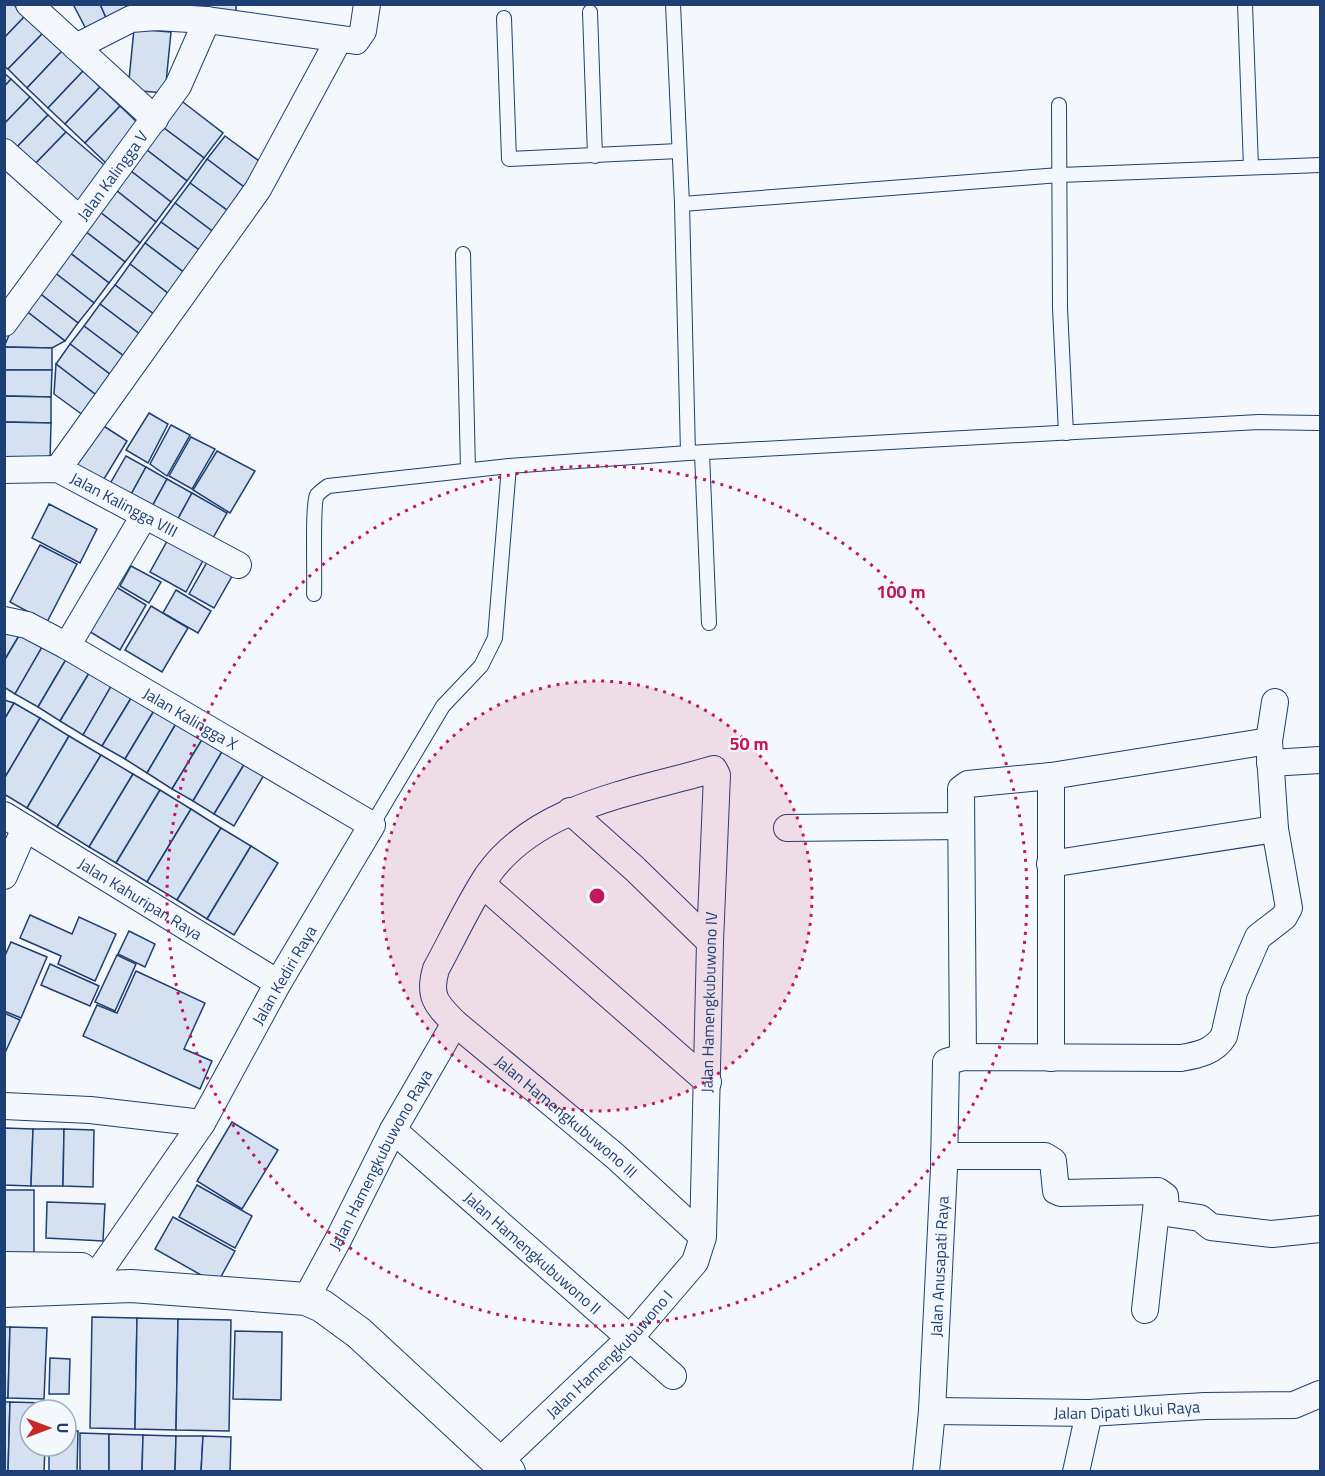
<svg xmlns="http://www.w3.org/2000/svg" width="1325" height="1476" viewBox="0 0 1325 1476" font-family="'Titillium Web',sans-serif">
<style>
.building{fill:#d5e0f0;stroke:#1d3f73;stroke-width:1.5}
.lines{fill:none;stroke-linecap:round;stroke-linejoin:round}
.service-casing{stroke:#1d3f73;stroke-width:16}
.minor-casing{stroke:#1d3f73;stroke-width:28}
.tertiary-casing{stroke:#1d3f73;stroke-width:34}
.service{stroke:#f4f7fb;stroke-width:14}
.minor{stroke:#f4f7fb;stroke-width:26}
.tertiary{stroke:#f4f7fb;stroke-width:32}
.ring{fill:none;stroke:#c2185b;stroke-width:3;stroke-dasharray:3 6}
.labels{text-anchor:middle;stroke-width:4.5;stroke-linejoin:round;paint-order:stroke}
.street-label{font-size:16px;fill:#1d3f73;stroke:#f4f7fb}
.centre{fill:#c2185b;stroke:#f4f7fb;stroke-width:3}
.ring-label{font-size:18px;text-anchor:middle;font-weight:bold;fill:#c2185b;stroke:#f4f7fb;stroke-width:4.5;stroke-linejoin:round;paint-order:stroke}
</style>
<rect width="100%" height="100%" fill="#f4f7fb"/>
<!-- building -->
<g class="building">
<polygon points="13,4 25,16 4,38 4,5"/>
<polygon points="73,4 100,4 107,20 87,31"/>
<polygon points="100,4 129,4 131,9 107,20"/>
<polygon points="182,4 236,4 236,12 182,9"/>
<polygon points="25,16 43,33 8,69 4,66 4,38"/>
<polygon points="134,29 171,32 165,93 128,90"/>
<polygon points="43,33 62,51 27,88 8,69"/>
<polygon points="62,51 83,71 48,108 27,88"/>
<polygon points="83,71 100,87 65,124 48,108"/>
<polygon points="4,73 11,79 4,87"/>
<polygon points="11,79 30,97 4,124 4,87"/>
<polygon points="100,87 120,106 85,143 65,124"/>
<polygon points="30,97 48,115 15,149 4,139 4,124"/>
<polygon points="179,99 223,133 204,158 160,125"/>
<polygon points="120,106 143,128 108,165 85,143"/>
<polygon points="48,115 66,132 33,166 15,149"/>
<polygon points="160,125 204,158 187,181 143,147"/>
<polygon points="66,132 109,169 78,204 33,166"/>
<polygon points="225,136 270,169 252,193 207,159"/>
<polygon points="143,147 187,181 171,202 127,168"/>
<polygon points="207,159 252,193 235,216 190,183"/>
<polygon points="127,168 171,202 156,222 112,187"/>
<polygon points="190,183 235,216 220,237 175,203"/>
<polygon points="112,187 156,222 140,243 96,209"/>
<polygon points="175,203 220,237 206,255 161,222"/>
<polygon points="96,209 140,243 125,262 81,228"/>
<polygon points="161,222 206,255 190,277 145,243"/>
<polygon points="81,228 125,262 109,283 65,249"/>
<polygon points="145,243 190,277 174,298 130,264"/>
<polygon points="65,249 109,283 94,303 50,269"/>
<polygon points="130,264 174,298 159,318 115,285"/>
<polygon points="50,269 94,303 78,323 34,289"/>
<polygon points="115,285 159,318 145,338 100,304"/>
<polygon points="34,289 78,323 65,341 21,307"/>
<polygon points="100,304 145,338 129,360 84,326"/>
<polygon points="21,307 65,341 52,348 4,347"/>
<polygon points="84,326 129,360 115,378 70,344"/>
<polygon points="70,344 115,378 100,398 56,364"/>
<polygon points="4,347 52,348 52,370 4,370"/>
<polygon points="56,364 100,398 87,418 54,394"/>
<polygon points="4,370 52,370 51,397 4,396"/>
<polygon points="4,396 51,397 51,423 4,422"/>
<polygon points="149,413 168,424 148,463 126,450"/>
<polygon points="4,422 51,423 50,461 4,460"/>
<polygon points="99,423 127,441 101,484 72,467"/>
<polygon points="171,425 190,435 167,476 150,464"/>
<polygon points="191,437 215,449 192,489 169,476"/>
<polygon points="217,451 255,471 230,513 193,490"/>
<polygon points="126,456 146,467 128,500 107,489"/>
<polygon points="146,467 167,479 149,512 128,500"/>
<polygon points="167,479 192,493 174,526 149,512"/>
<polygon points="192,493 227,513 209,545 174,526"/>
<polygon points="49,504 97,529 80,563 32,538"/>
<polygon points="171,534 207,553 186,592 150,572"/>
<polygon points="40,545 77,564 47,622 10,602"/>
<polygon points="210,557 235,571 214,608 189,594"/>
<polygon points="131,566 161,582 149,603 120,586"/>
<polygon points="113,585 146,605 120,650 87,630"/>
<polygon points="176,590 211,611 198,633 163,613"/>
<polygon points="151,606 188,628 162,672 125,650"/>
<polygon points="4,627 23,629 4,661"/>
<polygon points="23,629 45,642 15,694 4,687 4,661"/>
<polygon points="45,642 68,656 38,707 15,694"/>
<polygon points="68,656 91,670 60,721 38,707"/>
<polygon points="91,670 113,683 83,735 60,721"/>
<polygon points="113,683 133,695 102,746 83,735"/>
<polygon points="133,695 155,709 125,759 102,746"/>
<polygon points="4,700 14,703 4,720"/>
<polygon points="14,703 40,718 4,779 4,720"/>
<polygon points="155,709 177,722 147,773 125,759"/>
<polygon points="40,718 69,736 27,808 4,794 4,779"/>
<polygon points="177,722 203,738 172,789 147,773"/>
<polygon points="69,736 101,755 57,827 27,808"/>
<polygon points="203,738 223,750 193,801 172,789"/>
<polygon points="223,750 245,763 214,814 193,801"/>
<polygon points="101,755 133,774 89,847 57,827"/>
<polygon points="245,763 264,775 234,826 214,814"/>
<polygon points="133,774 160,790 116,863 89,847"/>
<polygon points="160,790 191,809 147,882 116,863"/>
<polygon points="191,809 221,828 177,900 147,882"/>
<polygon points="221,828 251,846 207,919 177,900"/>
<polygon points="251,846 278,863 234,935 207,919"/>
<polygon points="30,915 72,934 79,917 116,934 95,981 58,964 61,956 20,938"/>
<polygon points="129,931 155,944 145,967 118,954"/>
<polygon points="11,942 47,957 21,1018 4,1011 4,958"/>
<polygon points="117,955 136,964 115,1011 95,1002"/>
<polygon points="50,964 99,986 90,1006 41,985"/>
<polygon points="136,971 205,1003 184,1049 212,1061 200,1089 83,1036 97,1005 117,1013"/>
<polygon points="4,1013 20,1020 4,1055"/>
<polygon points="232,1122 278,1150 242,1209 197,1181"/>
<polygon points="4,1128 33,1129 31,1186 4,1185"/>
<polygon points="33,1129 64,1129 63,1186 31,1186"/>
<polygon points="64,1129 94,1130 93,1187 63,1186"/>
<polygon points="197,1185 252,1216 235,1248 179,1217"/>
<rect x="4" y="1190" width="30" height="72"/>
<polygon points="47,1202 105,1204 103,1241 46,1238"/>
<polygon points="173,1217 235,1251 217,1284 155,1249"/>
<polygon points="92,1317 137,1318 135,1429 90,1428"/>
<polygon points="137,1318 178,1319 176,1430 135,1429"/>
<polygon points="178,1319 231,1320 229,1431 176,1430"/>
<polygon points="4,1327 10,1327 8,1398 4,1398"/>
<polygon points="10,1327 47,1328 44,1399 8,1398"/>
<polygon points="235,1331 282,1332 281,1400 233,1399"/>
<polygon points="50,1358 70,1359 69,1394 49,1394"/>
<polygon points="4,1402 10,1402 8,1472 4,1472"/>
<polygon points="10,1402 47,1403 46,1410 30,1410 30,1446 45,1446 44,1472 8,1472"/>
<polygon points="66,1430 78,1431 77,1472 49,1472 49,1446 66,1446"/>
<polygon points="80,1433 109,1434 109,1472 80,1472"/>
<polygon points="109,1434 143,1435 142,1472 109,1472"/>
<polygon points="143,1435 176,1436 175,1472 142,1472"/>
<polygon points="176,1436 203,1436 201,1472 175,1472"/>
<polygon points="203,1436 231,1437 230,1472 201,1472"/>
</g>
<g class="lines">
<defs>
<g id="service">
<polyline points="673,4 682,204 688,453 1259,422 1320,423"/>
<polyline points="1245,4 1251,167"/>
<polyline points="590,12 595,156"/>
<polyline points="504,18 509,159 679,151"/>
<polyline points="1059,105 1060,308 1066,433"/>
<polyline points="682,204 1060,175 1320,165"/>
<polyline points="463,254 468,470"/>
<polyline points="702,453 709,623"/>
<path d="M 314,594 C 315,577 312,504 317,495 C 320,492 325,488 328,486 L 509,466 L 688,453"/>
<polyline points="372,825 443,706 481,666 495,638 509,466"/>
</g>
<g id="minor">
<polyline points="29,4 155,119"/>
<polyline points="76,47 131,19 156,17 207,20 356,41 363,31 367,4"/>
<polyline points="4,152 79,219"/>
<path id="s1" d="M 4,323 L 178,86 L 207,20"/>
<polyline points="58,469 258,189 339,39"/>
<path id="s2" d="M 4,470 L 58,469 L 238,565"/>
<path id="s3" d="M 4,620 L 27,625 L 67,646 L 372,825 L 278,983 L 202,1123 L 101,1269 L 96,1290"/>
<polyline points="67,646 144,516"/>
<polyline points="1275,702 1269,741 1275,829"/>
<polyline points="1270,763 1320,760"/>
<polyline points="1051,776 1051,1058"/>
<polyline points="570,811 635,869 710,942"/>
<path id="s4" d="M 4,815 L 278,983"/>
<polyline points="787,828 961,826"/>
<polyline points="4,876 25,828"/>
<polyline points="483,885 708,1082"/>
<polyline points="963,1057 961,789 968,784 1051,776 1269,741"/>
<polyline points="4,1106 90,1110 202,1123"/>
<path id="s5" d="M 393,1130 L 673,1376"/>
<polyline points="944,1156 1045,1156 1053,1161 1056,1191 1061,1193 1158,1191 1165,1196 1166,1213 1200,1218 1211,1227 1272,1234 1320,1229"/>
<path id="s6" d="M 306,1299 L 339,1238 L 393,1130 L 455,1023"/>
<polyline points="1145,1310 1158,1192"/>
<path id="s7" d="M 932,1411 L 1089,1413 L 1205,1406 L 1294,1405 L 1320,1394"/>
<path id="s8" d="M 500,1461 L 630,1338 L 695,1262 L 703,1237 L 710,942 L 717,775 L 714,769 C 636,792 536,805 487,876 C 468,905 453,938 436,969 C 428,996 436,1004 455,1023 L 615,1156 L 703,1237"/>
<path id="s9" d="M 926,1472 L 932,1411 L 944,1168 L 946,1062 L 963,1057 L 1181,1058 C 1198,1055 1214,1052 1224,1036 L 1234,992 L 1258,937 L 1284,917 L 1289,908 L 1275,829 L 1050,864"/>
<polyline points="1076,1472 1089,1413"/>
</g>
<g id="tertiary">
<polyline points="4,1268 81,1269"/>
<polyline points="4,1291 131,1286 306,1299 322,1306 359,1333 509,1472"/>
</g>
</defs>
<!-- service casing -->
<use href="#service" class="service-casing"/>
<!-- minor casing -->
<use href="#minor" class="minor-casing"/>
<!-- tertiary casing -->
<use href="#tertiary" class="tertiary-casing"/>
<!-- service -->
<use href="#service" class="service"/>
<!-- minor -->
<use href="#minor" class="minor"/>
<!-- tertiary -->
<use href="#tertiary" class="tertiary"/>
</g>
<!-- distance rings -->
<circle cx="597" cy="896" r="215" fill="#c2185b" fill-opacity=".12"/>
<g class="ring">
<circle cx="597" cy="896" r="215"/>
<circle cx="597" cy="896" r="430"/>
</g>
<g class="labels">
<!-- street labels -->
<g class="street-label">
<text dy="6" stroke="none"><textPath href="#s1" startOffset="183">Jalan Kalingga V</textPath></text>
<text dy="6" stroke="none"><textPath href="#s2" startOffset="129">Jalan Kalingga VIII</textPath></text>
<text dy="6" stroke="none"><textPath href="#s3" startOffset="212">Jalan Kalingga X</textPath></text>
<text dy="6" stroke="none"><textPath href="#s4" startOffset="160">Jalan Kahuripan Raya</textPath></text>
<text transform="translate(284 975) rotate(-60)" y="6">Jalan Kediri Raya</text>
<text dy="6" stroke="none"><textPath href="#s8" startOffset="540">Jalan Hamengkubuwono IV</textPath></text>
<text dy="6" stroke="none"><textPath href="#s8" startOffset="1344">Jalan Hamengkubuwono III</textPath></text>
<text dy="6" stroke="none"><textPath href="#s6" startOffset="158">Jalan Hamengkubuwono Raya</textPath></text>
<text dy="6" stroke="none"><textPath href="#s5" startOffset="186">Jalan Hamengkubuwono II</textPath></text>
<text dy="6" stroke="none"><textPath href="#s9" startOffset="206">Jalan Anusapati Raya</textPath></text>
<text dy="6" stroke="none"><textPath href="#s8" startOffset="153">Jalan Hamengkubuwono I</textPath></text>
<text dy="6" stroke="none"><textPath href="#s7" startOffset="195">Jalan Dipati Ukui Raya</textPath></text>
</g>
</g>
<circle cx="597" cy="896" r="9" class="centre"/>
<g class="ring-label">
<text x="901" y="598">100 m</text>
<text x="749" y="750">50 m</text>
</g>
<!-- border -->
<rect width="1325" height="1476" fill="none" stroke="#1d3f73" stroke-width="12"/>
<!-- north arrow -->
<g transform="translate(48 1428) rotate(90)"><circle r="28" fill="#f4f7fb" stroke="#9eadc5" stroke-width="1.5"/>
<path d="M0-4.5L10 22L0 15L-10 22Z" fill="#c62828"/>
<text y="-9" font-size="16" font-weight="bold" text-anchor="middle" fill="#1d3f73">U</text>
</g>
</svg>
